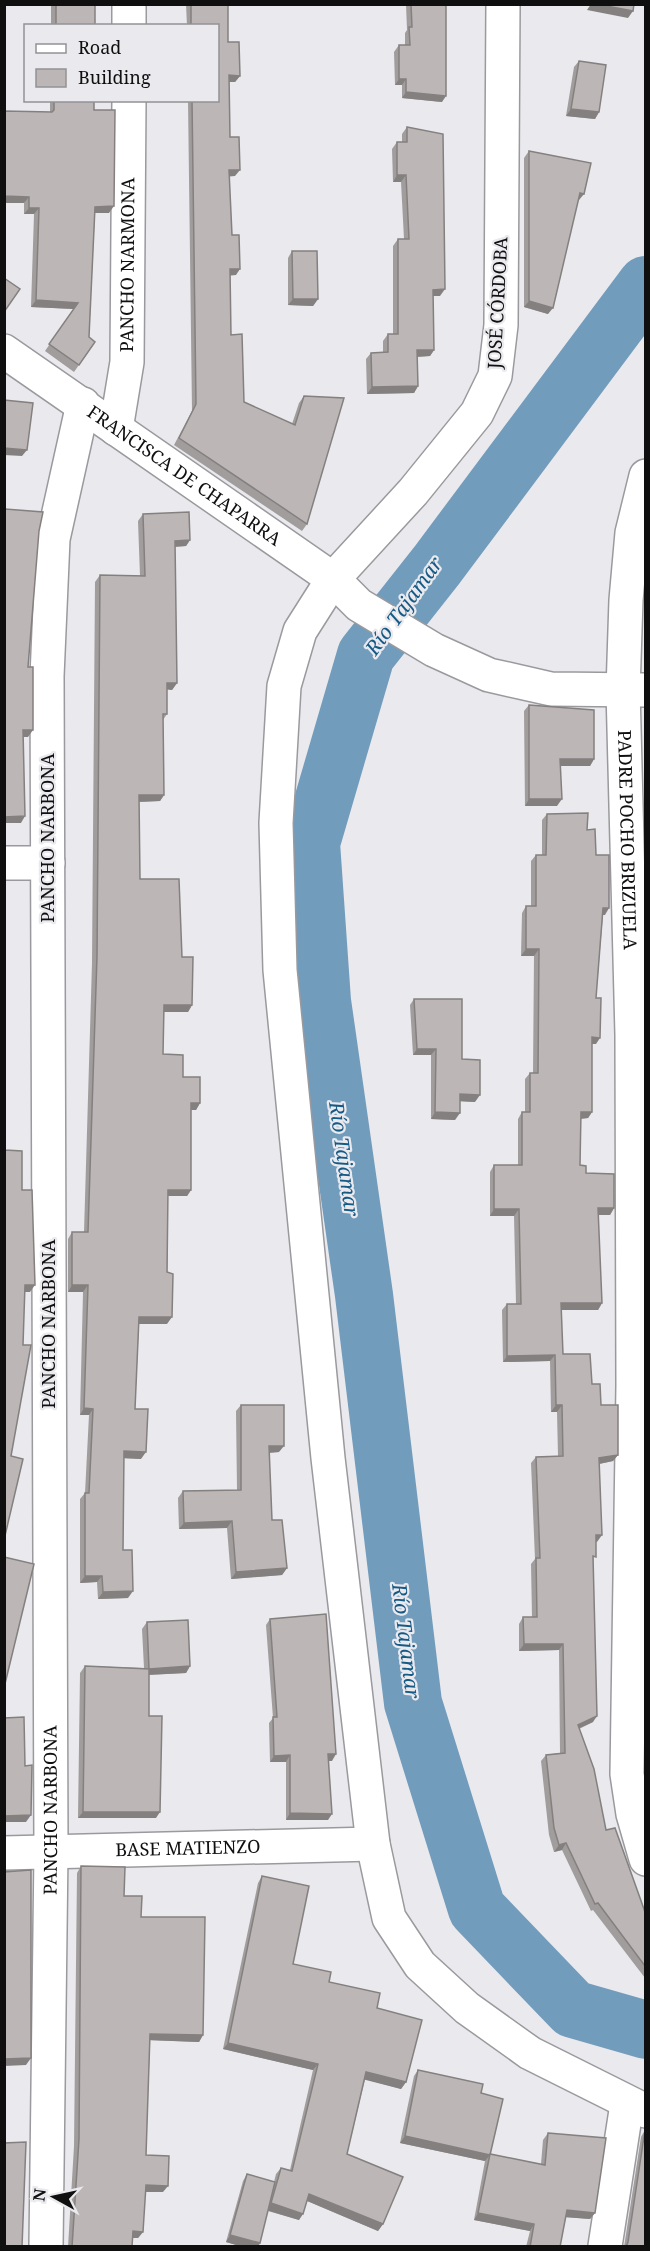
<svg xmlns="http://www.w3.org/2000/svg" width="650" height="2251" viewBox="0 0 650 2251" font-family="'Noto Serif',serif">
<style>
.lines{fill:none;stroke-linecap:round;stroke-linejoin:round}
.river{stroke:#729cbc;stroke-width:58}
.minor-casing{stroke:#9a9a9e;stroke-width:36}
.minor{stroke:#fff;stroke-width:33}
.wall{fill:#a29d9d}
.shaded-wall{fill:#84807f}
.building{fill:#bcb7b6;stroke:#84807f;stroke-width:1.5}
.labels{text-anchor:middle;stroke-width:4.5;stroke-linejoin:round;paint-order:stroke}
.street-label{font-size:18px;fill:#0f0f10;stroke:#e9e9ee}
.water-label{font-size:20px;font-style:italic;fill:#155985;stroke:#e9e9ee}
</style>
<rect width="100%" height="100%" fill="#e9e9ee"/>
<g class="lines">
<!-- river -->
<polyline class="river" points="646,285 437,565 366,655 311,843 322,1001 364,1295 413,1703 477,1909 573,2009 646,2030"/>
<defs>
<g id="minor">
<polyline points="503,4 501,325 495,376 477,413 413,492 333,579 300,631 284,686 276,823 280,970 328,1458 373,1844 389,1918 420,1965 467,2008 530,2053 646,2111"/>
<polyline points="129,26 129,4"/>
<path id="s1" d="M 4,351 L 333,579 L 359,605 L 434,650 L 489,675 L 551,689 L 644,690"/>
<path id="s2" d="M 116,429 L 127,362 L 129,100"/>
<path id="s3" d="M 646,476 L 632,533 L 626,600 L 623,690 L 632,1035 L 633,1385 L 627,1774 L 633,1814 L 646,1859"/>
<polyline points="4,863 48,863"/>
<path id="s4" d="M 4,1853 L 373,1844"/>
<path id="s5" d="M 46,2246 L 51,1852 L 47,676 L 53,539 L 83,404"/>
<polyline points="605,2246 627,2104"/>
</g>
</defs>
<!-- minor casing -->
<use href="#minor" class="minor-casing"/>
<!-- minor -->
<use href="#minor" class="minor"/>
</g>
<!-- wall -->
<g class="wall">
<rect x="51" y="4" width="44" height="22"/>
<polygon points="186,4 228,4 228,42 240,76 235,82 229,82 230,137 235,176 229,176 232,235 236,275 230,275 231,335 244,402 292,424 299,403 304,396 307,524 302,531 174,445 192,411 188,100 218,100 218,26 187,26"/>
<polygon points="406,4 446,4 442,102 402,98 402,85 395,85 394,52 399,45 405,45 405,33 407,30"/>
<polygon points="579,61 599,112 595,119 566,116 574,67"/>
<polygon points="50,100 94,100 94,110 109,213 95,213 89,337 95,342 74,372 45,351 74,309 31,307 34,214 24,214 24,203 50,112"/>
<polygon points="407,127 440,296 433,296 434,350 430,356 417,357 418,386 414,393 367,394 366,359 371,353 383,352 383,341 388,334 393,334 393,246 398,239 404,239 401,182 393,182 392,149 397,142 402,142 402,134"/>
<polygon points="529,151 579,200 578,200 548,314 524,307 524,158"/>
<polygon points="292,251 318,299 313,306 288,305 288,258"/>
<polygon points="143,514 190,540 186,546 175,547 177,683 172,690 167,689 167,714 163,720 164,795 160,801 139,802 140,879 182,957 192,1005 188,1012 164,1012 163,1054 183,1077 200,1103 196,1110 191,1110 191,1190 187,1196 168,1196 167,1324 139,1324 135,1409 141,1459 124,1458 123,1550 128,1598 98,1599 97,1582 80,1583 80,1499 85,1493 89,1415 80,1415 83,1292 68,1292 68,1239 72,1232 84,1232 92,963 95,582 100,575 140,576 138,521"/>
<polygon points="529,705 594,759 590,766 560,766 557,806 525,806 524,711"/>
<polygon points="547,814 587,830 596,855 605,915 603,915 596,998 596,1044 592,1044 592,1112 588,1118 581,1119 580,1165 614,1208 610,1215 598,1215 602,1303 598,1310 561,1310 563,1354 592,1384 601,1405 618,1455 613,1461 599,1464 597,1542 596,1542 593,1561 593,1722 579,1729 606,1830 645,1912 645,1978 593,1910 591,1911 562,1850 554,1852 549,1835 541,1761 546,1755 560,1753 559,1650 519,1651 519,1624 523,1617 532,1617 531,1564 535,1559 531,1463 536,1457 558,1456 557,1412 551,1412 550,1361 503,1362 502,1310 507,1304 516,1304 514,1216 490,1216 490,1172 494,1165 518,1165 518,1119 522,1112 525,1112 525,1079 530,1073 533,1073 534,956 521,956 522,913 526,906 531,906 531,861 536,855 542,855 542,820"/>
<polygon points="414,999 462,1059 475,1102 460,1101 455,1120 431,1119 431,1055 413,1055 410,1005"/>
<polygon points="241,1405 279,1452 269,1453 272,1520 287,1568 282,1575 231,1579 227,1528 179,1529 178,1498 183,1491 237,1490 236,1411"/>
<polygon points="270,1619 332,1761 329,1761 328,1820 286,1820 286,1762 270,1762 269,1723 273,1718 266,1625"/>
<polygon points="147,1622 190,1666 186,1673 149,1675 149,1716 156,1818 78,1818 80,1673 85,1666 144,1668 142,1629"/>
<polygon points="81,1866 124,1896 141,1917 203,2035 199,2042 150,2040 146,2155 163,2192 145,2192 143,2232 138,2238 132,2238 132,2247 68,2247 74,2146 77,1873"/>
<polygon points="262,1876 293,1964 377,2008 406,2082 401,2089 365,2079 347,2154 383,2224 378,2231 307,2201 299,2220 268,2211 258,2247 243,2247 226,2242 243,2181 247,2174 274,2182 276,2174 281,2168 290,2170 313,2070 223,2049 258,1883"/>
<polygon points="418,2070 481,2093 490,2154 541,2164 543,2140 548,2133 595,2213 590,2219 566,2217 560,2247 526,2247 530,2231 474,2220 485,2161 400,2143 414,2076"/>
<polygon points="645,2130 645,2247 624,2247 641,2137"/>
</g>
<!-- shaded-wall -->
<g class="shaded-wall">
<polygon points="591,4 596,4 633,11 628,18 587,10"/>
<polygon points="229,75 240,76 235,82 225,82"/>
<polygon points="399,79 406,79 402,85 395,85"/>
<polygon points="406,92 446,96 442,102 402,98"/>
<polygon points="571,109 599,112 595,119 566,116"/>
<polygon points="229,170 240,170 235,176 224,177"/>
<polygon points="397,175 406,175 401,182 393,182"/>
<polygon points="580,193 584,194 579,200 575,199"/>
<polygon points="4,196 29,197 24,203 4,203"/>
<polygon points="114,206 109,213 90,213 95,207"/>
<polygon points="29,208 39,208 34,214 24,214"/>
<polygon points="230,269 240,269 236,275 226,276"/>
<polygon points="445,289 440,296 429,296 433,290"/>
<polygon points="293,299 318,299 313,306 288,305"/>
<polygon points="36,300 78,303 74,309 31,307"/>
<polygon points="529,301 553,308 548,314 524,307"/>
<polygon points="417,350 434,350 430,356 413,357"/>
<polygon points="418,386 414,393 367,394 372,387"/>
<polygon points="4,448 27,450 22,456 4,455"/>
<polygon points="190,540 186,546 170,547 175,541"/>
<polygon points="167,683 177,683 172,690 163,689"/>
<polygon points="23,730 33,730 28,737 19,737"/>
<polygon points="560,759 594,759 590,766 556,766"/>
<polygon points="139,795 164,795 160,801 135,802"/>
<polygon points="529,799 562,799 557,806 525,806"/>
<polygon points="25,816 21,823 4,823 4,817"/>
<polygon points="603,908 609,908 605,915 599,915"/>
<polygon points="526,949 539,949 534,956 521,956"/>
<polygon points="164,1005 192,1005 188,1012 159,1012"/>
<polygon points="592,1037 600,1038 596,1044 587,1044"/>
<polygon points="417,1049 436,1049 431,1055 413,1055"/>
<polygon points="460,1094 480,1095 475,1102 455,1101"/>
<polygon points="191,1103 200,1103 196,1110 186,1110"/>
<polygon points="435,1112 460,1113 455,1120 431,1119"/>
<polygon points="581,1112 592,1112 588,1118 576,1119"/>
<polygon points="168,1190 191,1190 187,1196 163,1196"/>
<polygon points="598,1208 614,1208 610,1215 593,1215"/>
<polygon points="494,1209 519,1209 514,1216 490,1216"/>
<polygon points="25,1285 35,1285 30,1292 20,1292"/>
<polygon points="72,1285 88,1285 83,1292 68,1292"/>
<polygon points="561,1303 602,1303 598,1310 556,1310"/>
<polygon points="139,1317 172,1317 167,1324 135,1324"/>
<polygon points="555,1355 550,1361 503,1362 507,1356"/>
<polygon points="556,1405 562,1405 557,1412 551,1412"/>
<polygon points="84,1408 93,1409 89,1415 80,1415"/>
<polygon points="269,1446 284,1446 279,1452 264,1453"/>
<polygon points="124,1451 146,1452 141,1459 120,1458"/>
<polygon points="618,1455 613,1461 594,1465 599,1458"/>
<polygon points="232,1521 227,1528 179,1529 184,1523"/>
<polygon points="596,1535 602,1535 597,1542 591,1542"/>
<polygon points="287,1568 282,1575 231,1579 236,1572"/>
<polygon points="85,1576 102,1576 97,1582 80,1583"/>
<polygon points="133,1591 128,1598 98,1599 103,1592"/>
<polygon points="524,1644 563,1644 559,1650 519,1651"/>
<polygon points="190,1666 186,1673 144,1675 149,1669"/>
<polygon points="597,1716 593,1722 573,1731 578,1725"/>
<polygon points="328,1754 336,1754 332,1761 324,1761"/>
<polygon points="290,1755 286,1762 270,1762 274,1756"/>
<polygon points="83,1812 160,1812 156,1818 78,1818"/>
<polygon points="290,1813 332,1814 328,1820 286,1820"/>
<polygon points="31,1815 26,1822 4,1822 4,1816"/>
<polygon points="566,1843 562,1850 554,1852 559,1845"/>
<polygon points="150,2034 203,2035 199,2042 145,2040"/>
<polygon points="228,2043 318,2064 313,2070 223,2049"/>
<polygon points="31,2058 26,2065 4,2066 4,2059"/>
<polygon points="366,2072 406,2082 401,2089 362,2079"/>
<polygon points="405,2136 490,2155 485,2161 400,2143"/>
<polygon points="146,2185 168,2186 163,2192 141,2192"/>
<polygon points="309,2194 383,2224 378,2231 305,2200"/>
<polygon points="271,2203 303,2214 299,2220 266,2210"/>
<polygon points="567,2210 595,2213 590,2219 563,2217"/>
<polygon points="478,2213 534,2224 530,2231 474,2220"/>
<polygon points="133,2231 143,2232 138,2238 128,2238"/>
<polygon points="230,2235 260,2243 258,2247 243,2247 226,2242"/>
</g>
<!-- building -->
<g class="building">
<rect x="56" y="4" width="39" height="22"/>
<polygon points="191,4 228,4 228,42 239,42 240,76 229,75 230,137 239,137 240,170 229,170 232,235 239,235 240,269 230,269 231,335 242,334 244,402 295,425 304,396 344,398 307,524 179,438 196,404 192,100 218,100 218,26 191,26"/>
<polygon points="411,4 446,4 446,96 406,92 406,79 399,79 399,45 410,45 409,27 412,27"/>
<polygon points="596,4 634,4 633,11"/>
<polygon points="579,61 606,65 599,112 571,109"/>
<polygon points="54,100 94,100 94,110 115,110 114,206 95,207 89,337 95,342 79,365 49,344 78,303 36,300 39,208 29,208 29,197 4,196 4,111 52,112 54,110"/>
<polygon points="407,127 443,134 445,289 433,290 434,350 417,350 418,386 372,387 371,353 388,352 388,334 398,334 398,239 409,239 406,175 397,175 397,142 407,142"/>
<polygon points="529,151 591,163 584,194 580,193 553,308 529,301"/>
<polygon points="292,251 317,251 318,299 293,299"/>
<polygon points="4,278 20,289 4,312"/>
<polygon points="4,400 33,403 27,450 4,448"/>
<polygon points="5,509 43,512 39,531 28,667 33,667 33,730 23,730 25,816 4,817"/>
<polygon points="189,512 190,540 175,541 177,683 167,683 167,714 163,714 164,795 139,795 140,879 179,879 182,957 193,957 192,1005 164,1005 163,1054 183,1055 183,1077 200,1077 200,1103 191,1103 191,1190 168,1190 167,1272 173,1274 172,1317 139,1317 135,1409 148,1409 146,1452 124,1451 123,1550 132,1550 133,1591 103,1592 102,1576 85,1576 85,1493 89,1493 93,1409 84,1408 88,1285 72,1285 72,1232 88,1232 97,956 100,575 145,576 143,514"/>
<polygon points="529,705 594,710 594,759 560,759 562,799 529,799"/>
<polygon points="588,813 587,830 595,829 596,855 609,855 609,908 603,908 596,998 601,998 600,1038 592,1037 592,1112 581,1112 580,1165 586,1166 586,1173 614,1174 614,1208 598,1208 602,1303 561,1303 563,1354 590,1354 592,1384 600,1384 601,1405 618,1405 618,1455 599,1458 602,1535 596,1535 596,1557 593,1556 597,1716 578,1725 594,1769 606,1830 615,1828 645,1912 645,1966 598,1903 595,1904 566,1843 559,1845 554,1828 546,1755 565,1753 563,1644 524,1644 523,1617 537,1617 536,1558 540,1558 536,1457 563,1456 562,1405 556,1405 555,1355 507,1356 507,1304 521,1304 519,1209 494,1209 494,1165 522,1165 522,1112 530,1112 530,1073 538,1073 539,949 526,949 526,906 536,906 536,855 546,855 547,814"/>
<polygon points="414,999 462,999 462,1059 480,1060 480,1095 460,1094 460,1113 435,1112 436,1049 417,1049"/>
<polygon points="4,1106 5,1150 22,1151 22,1190 32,1190 35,1285 25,1285 23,1345 31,1345 11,1456 23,1459 4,1540"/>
<polygon points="241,1405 284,1405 284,1446 269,1446 272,1520 282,1520 287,1568 236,1572 232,1521 184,1523 183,1491 241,1490"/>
<polygon points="4,1557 34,1564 4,1688"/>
<polygon points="326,1614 336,1754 328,1754 332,1814 290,1813 290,1755 274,1756 273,1717 277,1717 270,1619"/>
<polygon points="188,1620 190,1666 149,1669 147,1622"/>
<polygon points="85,1666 149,1669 149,1716 162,1716 160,1812 83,1812"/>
<polygon points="24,1717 25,1766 32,1765 31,1815 4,1816 4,1718"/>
<polygon points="81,1866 125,1867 124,1896 142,1896 141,1917 205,1917 203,2035 150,2034 146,2155 169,2156 168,2186 146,2185 143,2232 133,2231 132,2247 72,2247 79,2139"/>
<polygon points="31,1870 31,2058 4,2059 4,1872"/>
<polygon points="262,1876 309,1886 293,1964 331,1972 329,1982 380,1993 377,2008 422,2020 406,2082 366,2072 347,2154 403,2177 383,2224 309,2194 303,2214 271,2203 281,2168 292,2171 318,2064 228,2043"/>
<polygon points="418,2070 483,2084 481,2093 503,2099 490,2155 405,2136"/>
<polygon points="645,2130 645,2247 626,2247 628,2242"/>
<polygon points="548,2133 606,2138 595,2213 567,2210 560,2247 530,2247 534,2224 478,2213 490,2154 545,2165"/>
<polygon points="26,2142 22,2247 4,2247 4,2143"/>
<polygon points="247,2174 275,2182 260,2243 230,2235"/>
</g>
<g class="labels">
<!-- street labels -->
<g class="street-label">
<text dy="6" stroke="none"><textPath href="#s2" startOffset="165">PANCHO NARMONA</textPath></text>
<text transform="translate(498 303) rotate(-87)" y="6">JOSÉ CÓRDOBA</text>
<text dy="6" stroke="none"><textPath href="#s1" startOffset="219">FRANCISCA DE CHAPARRA</textPath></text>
<text transform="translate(48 838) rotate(-90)" y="6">PANCHO NARBONA</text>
<text dy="6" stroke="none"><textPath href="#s3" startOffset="366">PADRE POCHO BRIZUELA</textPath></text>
<text transform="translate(49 1324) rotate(-90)" y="6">PANCHO NARBONA</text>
<text dy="6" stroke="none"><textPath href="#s5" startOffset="436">PANCHO NARBONA</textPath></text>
<text dy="6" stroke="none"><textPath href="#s4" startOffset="184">BASE MATIENZO</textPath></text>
</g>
<!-- water labels -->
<g class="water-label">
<text transform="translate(404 606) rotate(-54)" y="7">Río Tajamar</text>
<text transform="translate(344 1159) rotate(82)" y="7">Río Tajamar</text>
<text transform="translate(406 1641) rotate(83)" y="7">Río Tajamar</text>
</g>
</g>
<!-- border -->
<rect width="650" height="2251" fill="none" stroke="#0f0f10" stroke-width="12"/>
<!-- legend -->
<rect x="24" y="24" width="195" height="78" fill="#e9e9ee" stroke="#929295" stroke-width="1.5"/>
<rect x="36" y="44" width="30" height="9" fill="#ffffff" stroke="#929295" stroke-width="1.5"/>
<text x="78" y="54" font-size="18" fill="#0f0f10">Road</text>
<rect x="36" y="69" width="30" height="18" fill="#bcb7b6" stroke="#929295" stroke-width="1.5"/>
<text x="78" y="84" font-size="18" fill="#0f0f10">Building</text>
<!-- north arrow -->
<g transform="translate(54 2197) rotate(278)" stroke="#e9e9ee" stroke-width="4.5" paint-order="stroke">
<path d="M0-4.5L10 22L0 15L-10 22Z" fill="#0f0f10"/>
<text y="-9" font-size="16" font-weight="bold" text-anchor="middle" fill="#0f0f10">N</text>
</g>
</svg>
